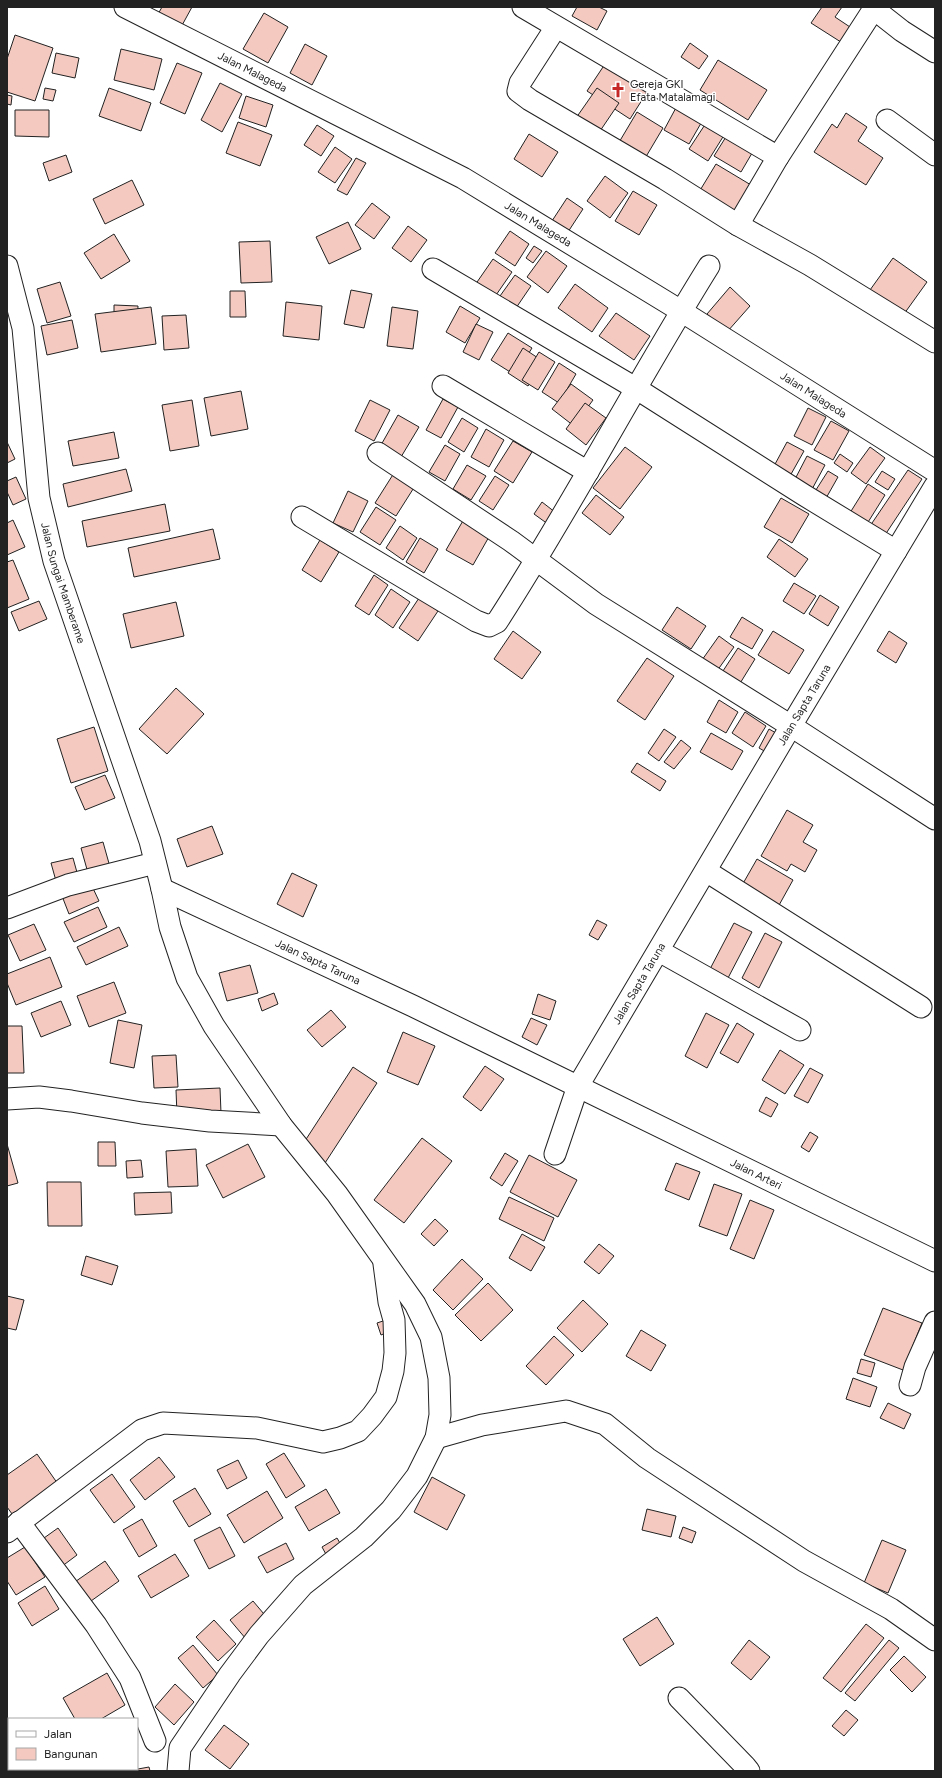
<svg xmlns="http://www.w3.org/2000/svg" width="942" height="1778" viewBox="0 0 942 1778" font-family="Figtree,sans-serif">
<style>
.building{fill:#f3c9c0;stroke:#222}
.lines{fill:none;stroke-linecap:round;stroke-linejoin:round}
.minor-casing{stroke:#222;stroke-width:23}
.minor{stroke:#fff;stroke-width:21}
.labels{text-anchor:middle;stroke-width:3;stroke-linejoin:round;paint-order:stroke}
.street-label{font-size:11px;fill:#222;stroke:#fff}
.poi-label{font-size:11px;fill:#222;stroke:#fff;text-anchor:start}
</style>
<rect width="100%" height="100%" fill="#fff"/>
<!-- building -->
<g class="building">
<polygon points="162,7 192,7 180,29 157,16"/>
<polygon points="577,7 599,7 607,11 597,30 572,16"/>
<polygon points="822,7 842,7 835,17 853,29 844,44 811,23"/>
<polygon points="264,13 288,27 268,63 243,49"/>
<polygon points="15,35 53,48 35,101 7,92 7,59"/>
<polygon points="690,43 708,56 699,69 681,57"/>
<polygon points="305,44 327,56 312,85 290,73"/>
<polygon points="121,49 162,59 154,90 114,80"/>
<polygon points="56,53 79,58 75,78 52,73"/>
<polygon points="718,60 767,90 748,120 700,90"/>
<polygon points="607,61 649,89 630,119 587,91"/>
<polygon points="177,63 202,73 185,114 160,103"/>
<polygon points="220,83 242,94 222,132 201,120"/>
<polygon points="45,88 56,90 53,101 43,99"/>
<polygon points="109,88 151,103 141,131 99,116"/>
<polygon points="597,88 619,103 598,134 576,118"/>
<polygon points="7,95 12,96 11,105 7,104"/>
<polygon points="246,96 273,105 266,127 239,118"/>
<polygon points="678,104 704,118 689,144 664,130"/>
<polygon points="15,110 49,110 49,137 15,136"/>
<polygon points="637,112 663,128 644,160 618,144"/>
<polygon points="846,113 867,127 858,141 883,158 866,185 814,152 832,124 837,128"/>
<polygon points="708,120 726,132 708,161 689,149"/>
<polygon points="238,122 272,135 260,166 226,153"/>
<polygon points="317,125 334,136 321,156 304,145"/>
<polygon points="729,132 755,148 741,172 714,156"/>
<polygon points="529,134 558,152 542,177 514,159"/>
<polygon points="335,147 352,159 335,183 318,172"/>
<polygon points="66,155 72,172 49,181 43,163"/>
<polygon points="356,158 366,163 347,195 337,190"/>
<polygon points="716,164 756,188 739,216 699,192"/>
<polygon points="605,176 628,193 610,218 587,201"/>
<polygon points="132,180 144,205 105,224 93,199"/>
<polygon points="633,191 657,205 639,235 615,221"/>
<polygon points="567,198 583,209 566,235 550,224"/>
<polygon points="372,203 390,217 374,239 355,225"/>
<polygon points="348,222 361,249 329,264 316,237"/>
<polygon points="408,226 427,240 411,262 392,248"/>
<polygon points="510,231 529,244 515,266 495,253"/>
<polygon points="114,234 130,261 101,279 84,253"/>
<polygon points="270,241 272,282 241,283 239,242"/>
<polygon points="534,246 542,251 533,263 526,258"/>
<polygon points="546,251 567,266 548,293 527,277"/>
<polygon points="893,258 927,282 904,314 870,290"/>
<polygon points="493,259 512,272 494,298 475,285"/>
<polygon points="515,275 531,286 516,308 500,296"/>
<polygon points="60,282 71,316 47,323 37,289"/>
<polygon points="575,284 608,308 592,332 558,308"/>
<polygon points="730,287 750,306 727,332 707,314"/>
<polygon points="351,290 372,294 364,328 344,324"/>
<polygon points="230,291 245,291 246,317 230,317"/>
<polygon points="286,302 322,306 319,340 283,336"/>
<polygon points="114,305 138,306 137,333 114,332"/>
<polygon points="460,306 480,318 465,343 446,332"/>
<polygon points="151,307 156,344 101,352 95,314"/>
<polygon points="392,307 418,311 413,349 387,346"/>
<polygon points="616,313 650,336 634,360 599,336"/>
<polygon points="186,315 189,348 164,350 162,316"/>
<polygon points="72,320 78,348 47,355 41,326"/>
<polygon points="476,324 493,332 479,360 463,352"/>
<polygon points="508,333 532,348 515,375 491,360"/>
<polygon points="523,348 544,362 528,386 508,373"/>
<polygon points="539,352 555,362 538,390 522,380"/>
<polygon points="559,363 576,374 559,403 542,392"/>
<polygon points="571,384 593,400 574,426 552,409"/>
<polygon points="241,391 248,429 211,436 204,398"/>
<polygon points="443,399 458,407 441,438 426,430"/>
<polygon points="192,400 199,446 170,451 162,405"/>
<polygon points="370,400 390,410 374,441 355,431"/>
<polygon points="585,403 606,418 586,445 566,429"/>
<polygon points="808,408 826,417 812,445 794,436"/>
<polygon points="398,415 419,427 401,457 381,445"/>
<polygon points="462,418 478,428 464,452 448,442"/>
<polygon points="831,421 849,431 833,460 814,450"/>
<polygon points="486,429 504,440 489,467 471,457"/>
<polygon points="114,432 119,458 73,466 68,441"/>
<polygon points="513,441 532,452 513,483 494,471"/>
<polygon points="7,442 15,459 7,463"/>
<polygon points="787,442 804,451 790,476 774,466"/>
<polygon points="445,445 460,454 445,481 429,472"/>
<polygon points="625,447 652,467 620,509 593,488"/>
<polygon points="870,447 885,458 866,484 851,473"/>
<polygon points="840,454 853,463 847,472 834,463"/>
<polygon points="807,456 825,465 810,493 793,483"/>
<polygon points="467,465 486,476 471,500 453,489"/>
<polygon points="126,469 132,491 68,507 63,484"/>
<polygon points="908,470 922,479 885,535 870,526"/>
<polygon points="828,471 838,477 825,500 814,493"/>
<polygon points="882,471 895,479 888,490 875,482"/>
<polygon points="394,473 415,486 396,516 375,503"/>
<polygon points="495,476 509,485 493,510 479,501"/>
<polygon points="16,477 26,499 13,505 7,492 7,481"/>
<polygon points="868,484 885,495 865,527 848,516"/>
<polygon points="348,491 368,501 353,532 333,523"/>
<polygon points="596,495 624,517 610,535 582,513"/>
<polygon points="781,498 809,514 792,543 764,527"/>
<polygon points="542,502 560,516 552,527 534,514"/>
<polygon points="165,504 170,531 87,547 82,521"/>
<polygon points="376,507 396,520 380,545 360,532"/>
<polygon points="464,519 490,535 473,565 446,550"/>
<polygon points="13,520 25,547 7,555 7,523"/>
<polygon points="400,526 417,538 403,560 386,548"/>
<polygon points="213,529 220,559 134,577 128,548"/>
<polygon points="420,538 438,549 424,573 406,562"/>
<polygon points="779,539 808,559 795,577 767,557"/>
<polygon points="320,540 339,552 321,582 302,570"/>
<polygon points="13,560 29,599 7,608 7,562"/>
<polygon points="374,575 388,585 369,615 355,606"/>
<polygon points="794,583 816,596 804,614 783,601"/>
<polygon points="391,589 410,602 393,628 375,615"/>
<polygon points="820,595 839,607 828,626 809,614"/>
<polygon points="419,598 438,611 418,641 399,628"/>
<polygon points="39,601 47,619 19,631 11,612"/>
<polygon points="176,602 184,636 131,648 123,614"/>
<polygon points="677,607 706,626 691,649 662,630"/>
<polygon points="742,617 763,630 752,649 730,637"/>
<polygon points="513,631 541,652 522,679 494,659"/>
<polygon points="773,631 804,650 789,674 758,655"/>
<polygon points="889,631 907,643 896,663 877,651"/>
<polygon points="719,636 734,647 717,671 702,660"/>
<polygon points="738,648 755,659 739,685 721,674"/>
<polygon points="647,658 674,676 645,720 617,701"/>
<polygon points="176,688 204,714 167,754 139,729"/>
<polygon points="719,700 738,712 726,733 707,722"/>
<polygon points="745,712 766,726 753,747 732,733"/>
<polygon points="94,727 108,771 71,783 57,739"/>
<polygon points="664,729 676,737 659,761 648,753"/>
<polygon points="769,729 776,733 766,752 759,748"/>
<polygon points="711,733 743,751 732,770 700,752"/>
<polygon points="681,740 691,748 674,769 664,762"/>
<polygon points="637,763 666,781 660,791 631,772"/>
<polygon points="105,775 115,798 85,810 75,787"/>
<polygon points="787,810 813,825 803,842 817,850 805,872 791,864 787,871 761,856"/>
<polygon points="212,826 223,854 187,867 177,839"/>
<polygon points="103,842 110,867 88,873 81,848"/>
<polygon points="73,858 78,876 56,881 51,863"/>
<polygon points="757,859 793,880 778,907 741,887"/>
<polygon points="292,873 317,885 303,917 277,904"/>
<polygon points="91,884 99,901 69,914 62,896"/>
<polygon points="98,907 107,927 74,942 64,922"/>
<polygon points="597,920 607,925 598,940 589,935"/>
<polygon points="734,923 752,932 728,978 710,969"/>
<polygon points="34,924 46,950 20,961 8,935"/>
<polygon points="119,927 128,946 86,965 77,947"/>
<polygon points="765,933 782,942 759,988 742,978"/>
<polygon points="50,957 62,987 16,1005 7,983 7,974"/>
<polygon points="250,965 258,993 227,1001 219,973"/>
<polygon points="114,982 126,1013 89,1027 77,996"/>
<polygon points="274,993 278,1004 262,1011 258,999"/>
<polygon points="538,994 556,1001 550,1020 532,1014"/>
<polygon points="61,1001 71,1025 41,1037 31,1013"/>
<polygon points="331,1010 346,1027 322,1047 307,1030"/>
<polygon points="706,1013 729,1025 707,1068 685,1056"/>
<polygon points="531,1018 547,1025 537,1045 522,1037"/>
<polygon points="118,1020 142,1025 134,1068 110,1063"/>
<polygon points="737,1023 754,1034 738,1063 720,1053"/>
<polygon points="7,1026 22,1026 24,1073 7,1073"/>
<polygon points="403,1032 435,1046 418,1085 387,1072"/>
<polygon points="780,1050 804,1065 785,1094 762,1080"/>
<polygon points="176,1055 178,1087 154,1088 152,1056"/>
<polygon points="485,1066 504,1079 481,1111 463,1097"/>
<polygon points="353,1067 377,1083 325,1163 301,1147"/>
<polygon points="810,1068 823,1075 808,1103 794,1096"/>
<polygon points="220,1088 221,1113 177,1115 176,1090"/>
<polygon points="766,1097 778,1104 771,1117 759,1111"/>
<polygon points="810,1132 818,1137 809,1152 801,1147"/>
<polygon points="422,1138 452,1161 404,1223 374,1200"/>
<polygon points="98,1142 115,1142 116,1166 98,1166"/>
<polygon points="7,1144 18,1183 7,1186"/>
<polygon points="248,1144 265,1177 223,1198 206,1165"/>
<polygon points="196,1149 198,1186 168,1187 166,1151"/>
<polygon points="505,1153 518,1161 502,1186 490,1178"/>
<polygon points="529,1155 577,1180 558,1217 510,1192"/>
<polygon points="141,1160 143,1177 127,1178 126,1161"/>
<polygon points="676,1163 700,1172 689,1200 665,1190"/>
<polygon points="47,1182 81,1182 82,1226 48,1226"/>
<polygon points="714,1184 742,1194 727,1236 699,1226"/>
<polygon points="171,1192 172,1213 135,1215 134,1193"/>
<polygon points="509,1197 554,1218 544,1241 499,1219"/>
<polygon points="750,1200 774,1210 754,1259 730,1249"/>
<polygon points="435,1219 448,1231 434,1246 421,1234"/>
<polygon points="522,1234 545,1247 531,1271 509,1258"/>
<polygon points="599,1244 614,1256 599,1274 584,1262"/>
<polygon points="86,1256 118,1266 112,1285 81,1275"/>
<polygon points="462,1259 483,1279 453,1310 433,1290"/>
<polygon points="488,1283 513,1310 481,1341 455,1315"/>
<polygon points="7,1296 24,1300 16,1330 7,1328"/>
<polygon points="583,1300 608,1324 582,1352 557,1328"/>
<polygon points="883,1308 922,1323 903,1370 864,1355"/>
<polygon points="389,1319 393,1330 381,1335 377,1323"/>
<polygon points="641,1330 666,1345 651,1371 626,1356"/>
<polygon points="554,1336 574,1355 546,1385 526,1366"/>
<polygon points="861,1359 875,1363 871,1377 857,1373"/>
<polygon points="853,1378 877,1387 870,1407 846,1399"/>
<polygon points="888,1403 911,1414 904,1429 880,1418"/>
<polygon points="284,1453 305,1486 286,1498 266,1464"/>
<polygon points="37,1454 60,1487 15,1518 7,1507 7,1475"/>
<polygon points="159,1457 175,1477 145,1500 130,1480"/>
<polygon points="238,1460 247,1478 227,1489 217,1470"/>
<polygon points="112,1474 135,1507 114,1523 90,1490"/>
<polygon points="432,1477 465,1495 447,1530 414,1512"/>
<polygon points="195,1488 211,1514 189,1527 173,1501"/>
<polygon points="326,1489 340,1513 309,1531 295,1507"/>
<polygon points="267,1491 283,1518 244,1543 227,1515"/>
<polygon points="647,1509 676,1516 671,1537 642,1530"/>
<polygon points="142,1519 157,1546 139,1557 123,1530"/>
<polygon points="220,1527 235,1556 209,1569 194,1540"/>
<polygon points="683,1527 696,1532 692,1543 679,1538"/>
<polygon points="58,1528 77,1555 57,1570 37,1543"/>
<polygon points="337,1538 344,1550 328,1558 322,1547"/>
<polygon points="882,1540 906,1550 888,1593 864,1583"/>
<polygon points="286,1543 294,1559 267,1573 258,1557"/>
<polygon points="25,1547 45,1577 16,1595 7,1581 7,1558"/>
<polygon points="175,1554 189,1576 151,1598 138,1576"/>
<polygon points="105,1561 119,1581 84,1606 69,1586"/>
<polygon points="45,1586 59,1609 32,1626 18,1603"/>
<polygon points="253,1601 269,1620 246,1639 230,1620"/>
<polygon points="657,1617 674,1644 640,1666 623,1639"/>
<polygon points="214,1620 236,1644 218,1661 196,1637"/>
<polygon points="866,1624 884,1638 841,1692 823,1678"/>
<polygon points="749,1640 770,1657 751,1680 731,1663"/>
<polygon points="889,1640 899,1648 855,1701 845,1693"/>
<polygon points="193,1645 218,1675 203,1688 178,1658"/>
<polygon points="904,1656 926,1677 912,1692 890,1670"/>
<polygon points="107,1673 125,1705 101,1719 75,1719 63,1698"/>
<polygon points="175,1684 194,1702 174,1725 155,1707"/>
<polygon points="846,1710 858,1720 844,1736 832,1726"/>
<polygon points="224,1725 249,1744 230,1769 205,1750"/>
<polygon points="149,1767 150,1771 127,1771"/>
</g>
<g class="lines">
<defs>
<g id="minor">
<path id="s1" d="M 125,7 L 463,178 L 681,311 L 935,471"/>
<polyline points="523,7 778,157 738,225"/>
<polyline points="874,9 902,31 935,52"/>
<polyline points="556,27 520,83 518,91 530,100 665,179 738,225 810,265 935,342"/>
<polyline points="887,120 935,155"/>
<polyline points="778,157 875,7"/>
<path id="s2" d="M 7,266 L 23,328 L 39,498 L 54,561 L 150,841 L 162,889 L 170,927 L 187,978 L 214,1026 L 281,1125 L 337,1194 L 415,1304 L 431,1337 L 439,1378 L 440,1415 L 436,1438 L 417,1476 L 391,1510 L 364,1537 L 303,1585 L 259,1635 L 230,1674 L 180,1748 L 178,1771"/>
<polyline points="433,269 637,389 804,495 896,551"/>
<polyline points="443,386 588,472"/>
<polyline points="378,453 511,541 596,604 791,726 935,819"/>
<path d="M 302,517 L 476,621 L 489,626 L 497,622 C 572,506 636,383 709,266"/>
<polyline points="706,871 921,1007"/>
<path id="s3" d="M 162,889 L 413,1006 L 935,1261"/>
<polyline points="7,908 68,885 155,863"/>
<polyline points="659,951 800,1030"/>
<polyline points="7,1099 39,1097 71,1101 142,1113 210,1121 281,1125"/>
<path id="s4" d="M 555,1154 L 578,1086 L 791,726 L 935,486"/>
<polyline points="910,1385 915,1367 935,1322"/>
<polyline points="436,1438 482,1425 566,1411 605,1424 647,1458 804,1561 891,1609 935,1640"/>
<polyline points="19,1522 96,1625 130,1678 155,1741"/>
<polyline points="7,1532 142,1430 163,1423 257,1428 323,1442 340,1438 358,1431 372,1416 386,1397 393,1371 395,1353 394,1320 389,1302 384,1264"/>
<polyline points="679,1698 745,1766 749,1771"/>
<polyline points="7,1734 9,1737"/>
<polyline points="26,1771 31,1769"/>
</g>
</defs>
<!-- minor casing -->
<use href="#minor" class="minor-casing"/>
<!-- minor -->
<use href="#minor" class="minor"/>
</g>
<!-- icons -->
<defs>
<symbol id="church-bare" viewBox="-9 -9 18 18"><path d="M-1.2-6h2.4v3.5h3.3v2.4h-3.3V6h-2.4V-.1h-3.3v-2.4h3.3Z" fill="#c62828" stroke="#fff" stroke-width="2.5" paint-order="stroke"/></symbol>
</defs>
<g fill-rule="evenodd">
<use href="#church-bare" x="607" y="79" width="22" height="22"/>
</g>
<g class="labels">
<!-- street labels -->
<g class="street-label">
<text dy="4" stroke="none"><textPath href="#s1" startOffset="143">Jalan Malageda</textPath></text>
<text dy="4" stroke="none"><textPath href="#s1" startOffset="467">Jalan Malageda</textPath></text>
<text dy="4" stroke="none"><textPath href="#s1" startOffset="791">Jalan Malageda</textPath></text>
<text dy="4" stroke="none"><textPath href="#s2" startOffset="323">Jalan Sungai Mamberame</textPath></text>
<text dy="4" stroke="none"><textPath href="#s4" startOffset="515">Jalan Sapta Taruna</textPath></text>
<text dy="4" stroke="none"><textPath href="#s3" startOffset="172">Jalan Sapta Taruna</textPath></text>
<text dy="4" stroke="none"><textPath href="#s4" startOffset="191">Jalan Sapta Taruna</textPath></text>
<text dy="4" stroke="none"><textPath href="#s3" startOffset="659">Jalan Arteri</textPath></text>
</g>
<!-- poi labels -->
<g class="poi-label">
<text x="630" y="88">Gereja GKI<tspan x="630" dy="13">Efata Matalamagi</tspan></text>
</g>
</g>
<!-- border -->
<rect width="942" height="1778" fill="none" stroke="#222222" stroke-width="16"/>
<!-- legend -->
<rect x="8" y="1718" width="130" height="52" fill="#ffffff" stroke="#a7a7a7"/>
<rect x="16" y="1731" width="20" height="6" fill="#ffffff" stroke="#a7a7a7"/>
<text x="44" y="1738" font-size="12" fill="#222222">Jalan</text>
<rect x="16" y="1748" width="20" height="12" fill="#f3c9c0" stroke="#a7a7a7"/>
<text x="44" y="1758" font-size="12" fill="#222222">Bangunan</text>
</svg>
